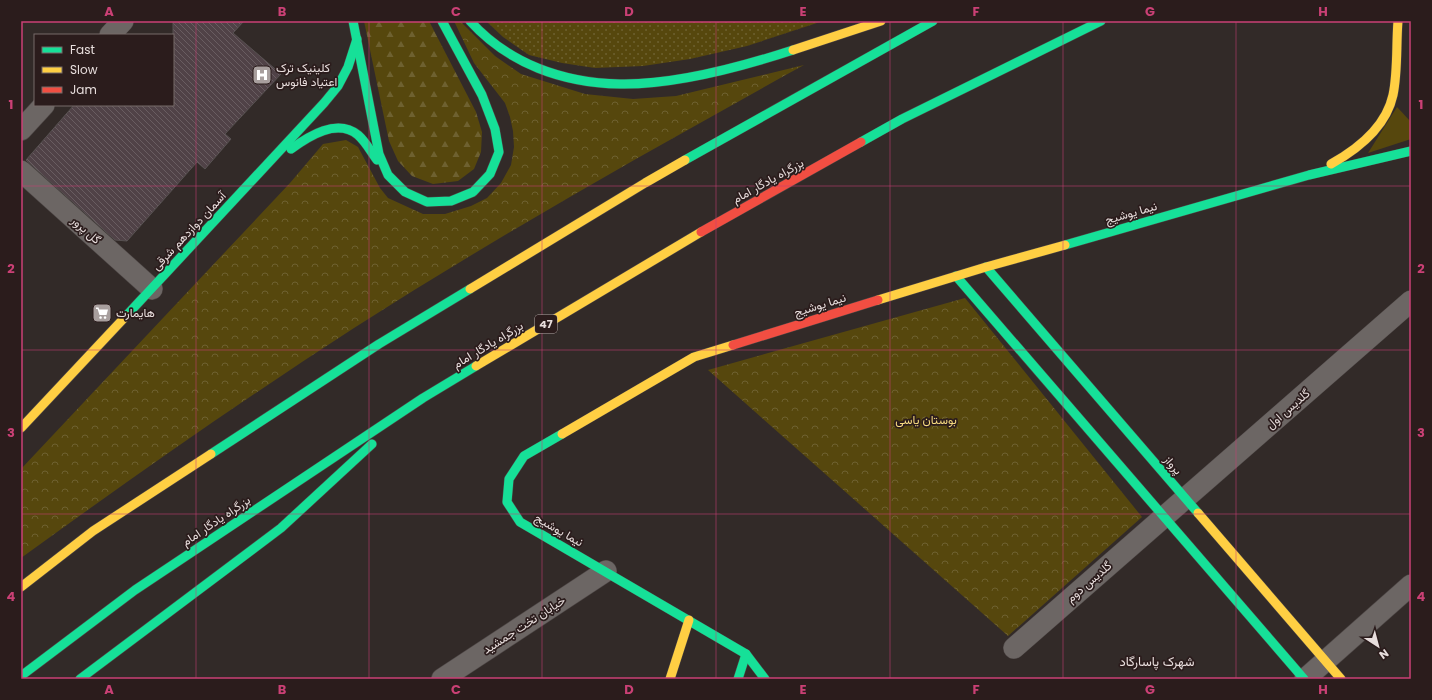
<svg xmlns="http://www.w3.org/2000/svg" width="1432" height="700" viewBox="0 0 1432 700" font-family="Poppins,Vazirmatn,sans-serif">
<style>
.grass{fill:url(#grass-dots)}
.forest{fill:url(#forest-firs)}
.park{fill:url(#park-crowns)}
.garden{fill:#56470d}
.building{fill:url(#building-back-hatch);stroke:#575151}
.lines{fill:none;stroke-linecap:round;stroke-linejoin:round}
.street-casing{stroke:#4e4746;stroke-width:22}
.fast-casing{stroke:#4e4746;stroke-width:10}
.slow-casing{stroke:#4e4746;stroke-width:10}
.jam-casing{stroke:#4e4746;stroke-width:10}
.street{stroke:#6c6664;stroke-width:21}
.fast{stroke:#16e098;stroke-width:9}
.slow{stroke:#ffcf43;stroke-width:9}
.jam{stroke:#f24e42;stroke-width:9}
.grid{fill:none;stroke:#ca4075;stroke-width:1;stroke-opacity:0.55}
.labels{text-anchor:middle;stroke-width:3.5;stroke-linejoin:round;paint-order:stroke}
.shield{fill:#2b1c1c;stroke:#afa4a3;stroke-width:1}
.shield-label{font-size:11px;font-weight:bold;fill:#e8dedd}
.poi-label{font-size:12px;fill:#e8dedd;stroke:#2b1c1c;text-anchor:start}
.street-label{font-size:12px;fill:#e8dedd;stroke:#2b1c1c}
.park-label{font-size:12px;fill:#f7db80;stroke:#2b1c1c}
.neighbourhood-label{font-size:13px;fill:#e8dedd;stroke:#2b1c1c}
.neatline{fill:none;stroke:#ca4075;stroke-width:1.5}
.grid-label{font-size:13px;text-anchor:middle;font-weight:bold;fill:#ca4075}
</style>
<defs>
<pattern id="grass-dots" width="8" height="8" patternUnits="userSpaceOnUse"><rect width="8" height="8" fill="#56470d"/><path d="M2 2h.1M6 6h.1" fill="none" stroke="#6e6130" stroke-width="1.8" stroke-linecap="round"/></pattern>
<pattern id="forest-firs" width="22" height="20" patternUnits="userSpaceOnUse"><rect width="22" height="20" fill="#56470d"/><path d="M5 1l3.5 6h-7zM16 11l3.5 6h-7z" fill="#6e6130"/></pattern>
<pattern id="park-crowns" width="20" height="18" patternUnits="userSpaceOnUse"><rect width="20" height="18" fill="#56470d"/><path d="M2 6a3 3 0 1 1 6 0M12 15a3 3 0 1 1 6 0" fill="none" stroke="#6e6130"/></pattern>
<pattern id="building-back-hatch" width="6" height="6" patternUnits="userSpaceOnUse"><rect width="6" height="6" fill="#504247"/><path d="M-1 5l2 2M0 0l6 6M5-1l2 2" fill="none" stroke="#695d61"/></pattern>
</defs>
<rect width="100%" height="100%" fill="#322a28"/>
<!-- grass -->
<polygon class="grass" points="486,21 823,21 747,46 690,59 643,66 595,68 562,63 529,55 503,37"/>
<!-- forest -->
<polygon class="forest" points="364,21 429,21 476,112 482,132 481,152 474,169 458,181 433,184 412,176 398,161 389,141"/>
<!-- park -->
<g class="park">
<path d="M 454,21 L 460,21 L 495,56 L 521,74 L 585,94 L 633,99 L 676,96 L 804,65 C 652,149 501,234 354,328 C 241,401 130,479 21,558 L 21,469 L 290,183 L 323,144 L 346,140 L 358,147 L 380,188 L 388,198 L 423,214 L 445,214 L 471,206 L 487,198 L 501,183 L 511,165 L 514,147 L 513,131 L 510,117 L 505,103 L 474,63 Z"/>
<polygon points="965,298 1142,517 1008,636 708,370"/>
</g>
<!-- garden -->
<polygon class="garden" points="1397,107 1411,122 1411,139 1368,153"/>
<!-- building -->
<polygon class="building" points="173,21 244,21 233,33 281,74 225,134 231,139 205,169 197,162 127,241 115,240 26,160 74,105 173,105"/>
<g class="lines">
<defs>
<g id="street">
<polyline points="110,35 123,21"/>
<polyline points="21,130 44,105"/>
<polyline points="21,171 152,289"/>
<polyline points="1014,648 1411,301"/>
<polyline points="442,679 606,571"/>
<polyline points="1305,679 1411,585"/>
</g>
<g id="fast">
<polyline points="353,21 379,154 388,175 405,192 427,202 451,201 473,192 490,174 499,152 495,129 482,95 442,21"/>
<path d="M 470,21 C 509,64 563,83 620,84 C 674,85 741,67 793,50"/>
<polyline points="861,142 902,119 1101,21"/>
<path d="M 291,149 C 309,136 337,118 358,135 C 366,142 371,152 377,160"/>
<polyline points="685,160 933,21"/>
<polyline points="1065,245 1309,175 1411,151"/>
<polyline points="986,267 1198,513"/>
<polyline points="956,276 1304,679"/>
<polyline points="126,316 324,103 338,86 348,67 357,39"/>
<polyline points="562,434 524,456 509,479 507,502 520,522 746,654 765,679"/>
<polyline points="211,454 379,344 470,289"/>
<polyline points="21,676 135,590 423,398 476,366"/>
<polyline points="80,679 281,528 372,444"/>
<polyline points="738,679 746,654"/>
</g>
<g id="slow">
<polyline points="793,50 881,21"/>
<path d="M 1331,164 C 1358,149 1386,127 1393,95 C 1398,71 1396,45 1398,21"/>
<polyline points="470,289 645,183 685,160"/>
<polyline points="878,300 986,267 1065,245"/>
<polyline points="476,366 701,232"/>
<polyline points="21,428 126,316"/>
<polyline points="562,434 694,357 733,345"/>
<polyline points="1198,513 1341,679"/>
<polyline points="21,587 93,531 211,454"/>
<polyline points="670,679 689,620"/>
</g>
<g id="jam">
<polyline points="701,232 861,142"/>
<polyline points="733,345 878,300"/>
</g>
</defs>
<!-- street casing -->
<use href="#street" class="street-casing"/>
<!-- fast casing -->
<use href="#fast" class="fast-casing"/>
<!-- slow casing -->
<use href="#slow" class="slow-casing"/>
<!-- jam casing -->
<use href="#jam" class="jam-casing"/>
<!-- street -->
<use href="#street" class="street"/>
<!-- fast -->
<use href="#fast" class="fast"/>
<!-- slow -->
<use href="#slow" class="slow"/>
<!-- jam -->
<use href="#jam" class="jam"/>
</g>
<!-- grid -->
<path class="grid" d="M 196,21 L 196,679M 369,21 L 369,679M 542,21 L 542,679M 716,21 L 716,679M 890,21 L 890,679M 1063,21 L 1063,679M 1236,21 L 1236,679M 21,186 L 1411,186M 21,350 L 1411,350M 21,514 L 1411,514"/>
<!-- icons -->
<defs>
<symbol id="hospital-square" viewBox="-11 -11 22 22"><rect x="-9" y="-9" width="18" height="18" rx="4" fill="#a89f9e" stroke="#2b1c1c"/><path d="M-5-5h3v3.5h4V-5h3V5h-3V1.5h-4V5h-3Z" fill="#fff"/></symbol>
<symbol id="supermarket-square" viewBox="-11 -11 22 22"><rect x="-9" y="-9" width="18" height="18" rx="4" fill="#a89f9e" stroke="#2b1c1c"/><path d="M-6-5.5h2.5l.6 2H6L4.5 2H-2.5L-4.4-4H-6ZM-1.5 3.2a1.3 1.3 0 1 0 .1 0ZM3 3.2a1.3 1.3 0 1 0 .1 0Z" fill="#fff"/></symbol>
</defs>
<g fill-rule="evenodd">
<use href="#hospital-square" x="251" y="64" width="22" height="22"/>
<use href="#supermarket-square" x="91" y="302" width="22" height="22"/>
</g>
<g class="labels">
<!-- shield labels -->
<rect class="shield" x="535" y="315" width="22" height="18" rx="3"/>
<g class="shield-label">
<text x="546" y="328">47</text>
</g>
<!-- poi labels -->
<g class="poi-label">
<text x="276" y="72">کلینیک ترک<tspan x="276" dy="14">اعتیاد فانوس</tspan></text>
<text x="116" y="317">هایمارت</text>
</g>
<!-- street labels -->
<g class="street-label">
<text transform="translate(768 181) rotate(-29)" y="4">بزرگراه یادگار امام</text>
<text transform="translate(1131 213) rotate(-16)" y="4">نیما یوشیج</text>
<text transform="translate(86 230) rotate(42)" y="4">گل پرور</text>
<text transform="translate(189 231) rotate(-47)" y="4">آسمان دوازدهم شرقی</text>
<text transform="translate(820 305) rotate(-17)" y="4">نیما یوشیج</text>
<text transform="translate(488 345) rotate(-31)" y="4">بزرگراه یادگار امام</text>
<text transform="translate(1288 409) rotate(-41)" y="4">گلدیس اول</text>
<text transform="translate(1173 465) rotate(49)" y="4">پرواز</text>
<text transform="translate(216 521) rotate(-34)" y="4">بزرگراه یادگار امام</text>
<text transform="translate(559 530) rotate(30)" y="4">نیما یوشیج</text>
<text transform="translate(1089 582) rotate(-41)" y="4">گلدیس دوم</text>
<text transform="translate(524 625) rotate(-33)" y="4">خیابان تخت جمشید</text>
</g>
<!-- park labels -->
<g class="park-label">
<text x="926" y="424">بوستان یاسی</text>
</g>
<!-- neighbourhood labels -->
<g class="neighbourhood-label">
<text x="1157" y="666">شهرک پاسارگاد</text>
</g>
</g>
<!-- border -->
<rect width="1432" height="700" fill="none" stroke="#2b1c1c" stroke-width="44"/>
<!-- legend -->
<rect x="34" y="34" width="140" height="72" fill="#2b1c1c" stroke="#776a69"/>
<rect x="42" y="47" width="20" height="6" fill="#16e098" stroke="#776a69"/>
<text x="70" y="54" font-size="12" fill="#e8dedd">Fast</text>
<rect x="42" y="67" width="20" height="6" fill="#ffcf43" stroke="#776a69"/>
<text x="70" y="74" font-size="12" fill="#e8dedd">Slow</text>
<rect x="42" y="87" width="20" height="6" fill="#f24e42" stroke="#776a69"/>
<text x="70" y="94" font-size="12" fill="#e8dedd">Jam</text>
<!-- north arrow -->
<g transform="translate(1378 646) rotate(144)" stroke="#2b1c1c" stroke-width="3" paint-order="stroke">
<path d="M0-3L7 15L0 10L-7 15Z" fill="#e8dedd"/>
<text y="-6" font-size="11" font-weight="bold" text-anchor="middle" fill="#e8dedd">N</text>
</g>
<rect x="22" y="22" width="1388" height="656" class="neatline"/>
<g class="grid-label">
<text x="109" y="16">A</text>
<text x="282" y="16">B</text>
<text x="456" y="16">C</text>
<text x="629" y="16">D</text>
<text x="803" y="16">E</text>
<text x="976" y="16">F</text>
<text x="1150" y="16">G</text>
<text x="1323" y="16">H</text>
<text x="11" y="109">1</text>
<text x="1421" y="109">1</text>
<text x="11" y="273">2</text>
<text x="1421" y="273">2</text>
<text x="11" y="437">3</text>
<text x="1421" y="437">3</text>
<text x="11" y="601">4</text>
<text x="1421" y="601">4</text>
<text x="109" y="694">A</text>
<text x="282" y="694">B</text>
<text x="456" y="694">C</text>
<text x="629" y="694">D</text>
<text x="803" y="694">E</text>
<text x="976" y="694">F</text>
<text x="1150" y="694">G</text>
<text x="1323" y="694">H</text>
</g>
</svg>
